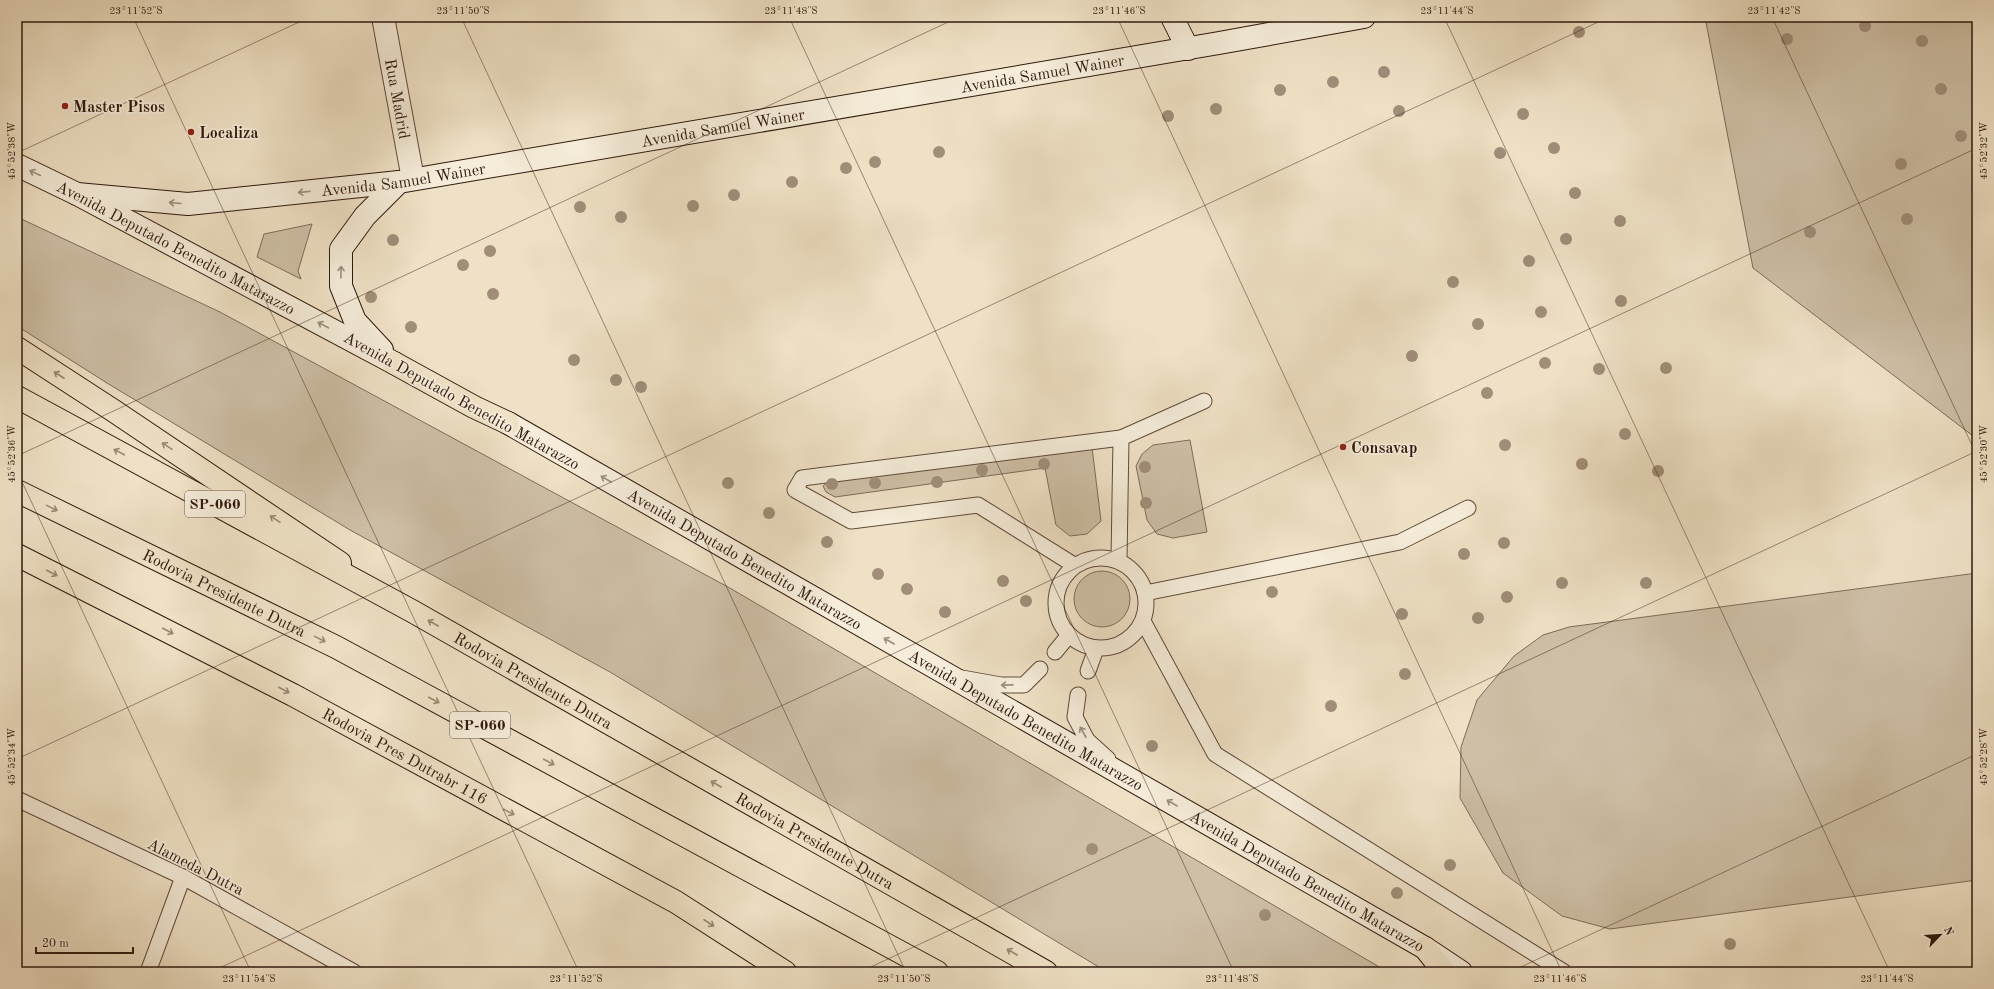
<svg xmlns="http://www.w3.org/2000/svg" width="1994" height="989" viewBox="0 0 1994 989" font-family="'Old Standard TT',serif">
<style>
.green{fill:#cebfa6;stroke:#7e6c5a}
.lines{fill:none;stroke-linecap:round;stroke-linejoin:round}
.lane-casing{stroke:#5f4b3b;stroke-width:17}
.street-casing{stroke:#5f4b3b;stroke-width:24}
.secondary-casing{stroke:#2f190d;stroke-width:24}
.primary-casing{stroke:#2f190d;stroke-width:24}
.highway-casing{stroke:#2f190d;stroke-width:24}
.lane{stroke:#f5ecd9;stroke-width:15}
.street{stroke:#f5ecd9;stroke-width:22}
.secondary{stroke:#f5ecd9;stroke-width:22}
.primary{stroke:#efe1c5;stroke-width:22}
.highway{stroke:#efe1c5;stroke-width:22}
.tree{fill:#a08e79}
.oneway{stroke:#9c8d7d}
.oneway2{stroke:#998772}
.ticks{fill:none;stroke:#2f190d;stroke-width:1;stroke-opacity:0.45}
.poi-dot{fill:#8f2418;stroke:#f5ecd9;stroke-width:1.5}
.labels{text-anchor:middle;stroke-width:3.5;stroke-linejoin:round;paint-order:stroke}
.shield{fill:#f5ecd9;stroke:#6a584a;stroke-width:1}
.shield-label{font-size:15px;font-weight:bold;fill:#2f190d}
.street-label{font-size:16px;fill:#2f190d;stroke:#f5ecd9}
.poi-label{font-size:16px;font-weight:bold;fill:#2f190d;stroke:#f5ecd9;text-anchor:start}
.neatline{fill:none;stroke:#2f190d;stroke-width:1.5}
.ticks-label{font-size:10px;text-anchor:middle;fill:#2f190d}
</style>
<rect width="100%" height="100%" fill="#efe1c5"/>
<filter id="stains"><feTurbulence type="fractalNoise" baseFrequency=".005" numOctaves="4"/><feColorMatrix values="0 0 0 0 .2 0 0 0 0 .09 0 0 0 0 .02 0 0 0 .5 -.17"/></filter>
<radialGradient id="worn" r=".72"><stop offset=".6" stop-color="#630" stop-opacity="0"/><stop offset="1" stop-color="#630" stop-opacity=".3"/></radialGradient>
<!-- green -->
<g class="green">
<polygon points="1705,17 1977,17 1977,439 1753,268"/>
<polygon points="17,217 220,312 728,587 1388,972 1107,972 610,672 350,530 107,383 17,326"/>
<polygon points="312,224 298,271 301,279 257,257 264,234"/>
<polygon points="1190,440 1207,532 1173,538 1157,534 1147,520 1136,466 1142,454 1153,445"/>
<polygon points="1092,447 1101,521 1087,534 1070,536 1056,525 1045,468 835,497 826,492 823,486 830,480"/>
<circle cx="1102" cy="599" r="28"/>
<polygon points="1977,573 1977,880 1610,929 1562,916 1503,873 1460,798 1461,747 1477,700 1514,656 1543,635 1569,627"/>
</g>
<g class="lines">
<defs>
<g id="lane">
<circle cx="1101" cy="603" r="45"/>
<polyline points="1119,560 1121,438 1204,401"/>
<polyline points="1074,565 978,505 851,521 795,490 802,478 1121,438"/>
<polyline points="1145,593 1400,542 1468,508"/>
<polyline points="1143,621 1215,754 1564,972"/>
<polyline points="1055,652 1069,635"/>
<polyline points="1088,671 1096,649"/>
<polyline points="962,678 1001,685 1024,685 1040,669"/>
<polyline points="1078,695 1075,717 1087,740 1108,759"/>
<polyline points="17,799 183,877 354,972"/>
<polyline points="148,972 183,877"/>
</g>
<g id="street">
<path id="s1" d="M 383,17 L 413,179"/>
</g>
<g id="secondary">
<polyline points="1172,17 1188,49"/>
<path id="s2" d="M 17,165 L 77,194 L 394,363"/>
<path id="s3" d="M 77,194 L 188,204 L 399,182 L 1219,43 L 1364,17"/>
<polyline points="382,350 355,321 341,286 341,249 365,216 399,182"/>
<path id="s4" d="M 508,423 L 1425,948 L 1461,972"/>
</g>
<g id="primary">
<polyline points="17,348 114,411 340,563"/>
<polyline points="394,363 474,407 508,423"/>
<path id="s5" d="M 17,555 L 293,695 L 676,902 L 785,972"/>
</g>
<g id="highway">
<path id="s6" d="M 17,397 L 412,611 L 1046,972"/>
<path id="s7" d="M 17,491 L 336,647 L 937,972"/>
<polyline points="1425,948 1444,972"/>
</g>
</defs>
<!-- lane casing -->
<use href="#lane" class="lane-casing"/>
<!-- street casing -->
<use href="#street" class="street-casing"/>
<!-- secondary casing -->
<use href="#secondary" class="secondary-casing"/>
<!-- primary casing -->
<use href="#primary" class="primary-casing"/>
<!-- highway casing -->
<use href="#highway" class="highway-casing"/>
<!-- lane -->
<use href="#lane" class="lane"/>
<!-- street -->
<use href="#street" class="street"/>
<!-- secondary -->
<use href="#secondary" class="secondary"/>
<!-- primary -->
<use href="#primary" class="primary"/>
<!-- highway -->
<use href="#highway" class="highway"/>
</g>
<!-- trees -->
<g class="tree">
<circle cx="1865" cy="26" r="6"/>
<circle cx="1579" cy="32" r="6"/>
<circle cx="1787" cy="39" r="6"/>
<circle cx="1922" cy="41" r="6"/>
<circle cx="1384" cy="72" r="6"/>
<circle cx="1333" cy="82" r="6"/>
<circle cx="1941" cy="89" r="6"/>
<circle cx="1280" cy="90" r="6"/>
<circle cx="1216" cy="109" r="6"/>
<circle cx="1399" cy="111" r="6"/>
<circle cx="1523" cy="114" r="6"/>
<circle cx="1168" cy="116" r="6"/>
<circle cx="1961" cy="136" r="6"/>
<circle cx="1554" cy="148" r="6"/>
<circle cx="939" cy="152" r="6"/>
<circle cx="1500" cy="153" r="6"/>
<circle cx="875" cy="162" r="6"/>
<circle cx="1901" cy="164" r="6"/>
<circle cx="846" cy="168" r="6"/>
<circle cx="792" cy="182" r="6"/>
<circle cx="1575" cy="193" r="6"/>
<circle cx="734" cy="195" r="6"/>
<circle cx="693" cy="206" r="6"/>
<circle cx="580" cy="207" r="6"/>
<circle cx="621" cy="217" r="6"/>
<circle cx="1907" cy="219" r="6"/>
<circle cx="1620" cy="221" r="6"/>
<circle cx="1810" cy="232" r="6"/>
<circle cx="1566" cy="239" r="6"/>
<circle cx="393" cy="240" r="6"/>
<circle cx="490" cy="251" r="6"/>
<circle cx="1529" cy="261" r="6"/>
<circle cx="463" cy="265" r="6"/>
<circle cx="1453" cy="282" r="6"/>
<circle cx="493" cy="294" r="6"/>
<circle cx="371" cy="297" r="6"/>
<circle cx="1621" cy="301" r="6"/>
<circle cx="1541" cy="312" r="6"/>
<circle cx="1478" cy="324" r="6"/>
<circle cx="411" cy="327" r="6"/>
<circle cx="1412" cy="356" r="6"/>
<circle cx="574" cy="360" r="6"/>
<circle cx="1545" cy="363" r="6"/>
<circle cx="1666" cy="368" r="6"/>
<circle cx="1599" cy="369" r="6"/>
<circle cx="616" cy="380" r="6"/>
<circle cx="641" cy="387" r="6"/>
<circle cx="1487" cy="393" r="6"/>
<circle cx="1625" cy="434" r="6"/>
<circle cx="1505" cy="445" r="6"/>
<circle cx="1044" cy="464" r="6"/>
<circle cx="1582" cy="464" r="6"/>
<circle cx="1145" cy="467" r="6"/>
<circle cx="982" cy="470" r="6"/>
<circle cx="1658" cy="471" r="6"/>
<circle cx="937" cy="482" r="6"/>
<circle cx="728" cy="483" r="6"/>
<circle cx="875" cy="483" r="6"/>
<circle cx="832" cy="484" r="6"/>
<circle cx="1146" cy="503" r="6"/>
<circle cx="769" cy="513" r="6"/>
<circle cx="827" cy="542" r="6"/>
<circle cx="1504" cy="543" r="6"/>
<circle cx="1464" cy="554" r="6"/>
<circle cx="878" cy="574" r="6"/>
<circle cx="1003" cy="581" r="6"/>
<circle cx="1562" cy="583" r="6"/>
<circle cx="1646" cy="583" r="6"/>
<circle cx="907" cy="589" r="6"/>
<circle cx="1272" cy="592" r="6"/>
<circle cx="1507" cy="597" r="6"/>
<circle cx="1026" cy="601" r="6"/>
<circle cx="945" cy="612" r="6"/>
<circle cx="1402" cy="614" r="6"/>
<circle cx="1478" cy="618" r="6"/>
<circle cx="1405" cy="674" r="6"/>
<circle cx="1331" cy="706" r="6"/>
<circle cx="1152" cy="746" r="6"/>
<circle cx="1092" cy="849" r="6"/>
<circle cx="1450" cy="865" r="6"/>
<circle cx="1397" cy="893" r="6"/>
<circle cx="1265" cy="915" r="6"/>
<circle cx="1730" cy="944" r="6"/>
</g>
<!-- one-way arrows -->
<defs><path id="oneway-shaft" d="M-6 0H5M1.5-3L5.5 0L1.5 3" fill="none" stroke-width="1.6" stroke-linecap="round" stroke-linejoin="round"/></defs>
<g class="oneway">
<use href="#oneway-shaft" transform="translate(35 173) rotate(-155)"/>
<use href="#oneway-shaft" transform="translate(304 192) rotate(174)"/>
<use href="#oneway-shaft" transform="translate(175 203) rotate(-175)"/>
<use href="#oneway-shaft" transform="translate(341 272) rotate(-89)"/>
<use href="#oneway-shaft" transform="translate(323 325) rotate(-152)"/>
<use href="#oneway-shaft" transform="translate(606 479) rotate(-150)"/>
<use href="#oneway-shaft" transform="translate(889 641) rotate(-150)"/>
<use href="#oneway-shaft" transform="translate(1007 685) rotate(179)"/>
<use href="#oneway-shaft" transform="translate(1083 732) rotate(-119)"/>
<use href="#oneway-shaft" transform="translate(1172 803) rotate(-150)"/>
</g>
<g class="oneway2">
<use href="#oneway-shaft" transform="translate(59 375) rotate(-147)"/>
<use href="#oneway-shaft" transform="translate(167 446) rotate(-146)"/>
<use href="#oneway-shaft" transform="translate(119 452) rotate(-152)"/>
<use href="#oneway-shaft" transform="translate(52 508) rotate(26)"/>
<use href="#oneway-shaft" transform="translate(275 519) rotate(-146)"/>
<use href="#oneway-shaft" transform="translate(52 573) rotate(27)"/>
<use href="#oneway-shaft" transform="translate(433 623) rotate(-150)"/>
<use href="#oneway-shaft" transform="translate(168 631) rotate(27)"/>
<use href="#oneway-shaft" transform="translate(320 639) rotate(26)"/>
<use href="#oneway-shaft" transform="translate(284 690) rotate(27)"/>
<use href="#oneway-shaft" transform="translate(434 700) rotate(28)"/>
<use href="#oneway-shaft" transform="translate(549 762) rotate(28)"/>
<use href="#oneway-shaft" transform="translate(716 784) rotate(-150)"/>
<use href="#oneway-shaft" transform="translate(509 812) rotate(28)"/>
<use href="#oneway-shaft" transform="translate(709 923) rotate(33)"/>
<use href="#oneway-shaft" transform="translate(1012 952) rotate(-150)"/>
</g>
<!-- ticks -->
<path class="ticks" d="M 133,17 L 579,972M 461,17 L 906,972M 789,17 L 1234,972M 1117,17 L 1562,972M 1444,17 L 1890,972M 1772,17 L 1977,456M 17,153 L 310,17M 17,456 L 959,17M 17,471 L 251,972M 17,759 L 1609,17M 211,972 L 1977,148M 860,972 L 1977,451M 1510,972 L 1977,754"/>
<!-- markers -->
<g class="poi-dot">
<circle cx="65" cy="106" r="4"/>
<circle cx="191" cy="132" r="4"/>
<circle cx="1343" cy="447" r="4"/>
</g>
<g class="labels">
<!-- shield labels -->
<g class="shield">
<rect x="185" y="491" width="60" height="26" rx="3"/>
<rect x="450" y="712" width="60" height="26" rx="3"/>
</g>
<g class="shield-label">
<text x="215" y="509">SP-060</text>
<text x="480" y="730">SP-060</text>
</g>
<!-- street labels -->
<g class="street-label">
<text dy="6" stroke="none"><textPath href="#s3" startOffset="976">Avenida Samuel Wainer</textPath></text>
<text dy="6" stroke="none"><textPath href="#s1" startOffset="83">Rua Madrid</textPath></text>
<text dy="6" stroke="none"><textPath href="#s3" startOffset="652">Avenida Samuel Wainer</textPath></text>
<text dy="6" stroke="none"><textPath href="#s3" startOffset="328">Avenida Samuel Wainer</textPath></text>
<text dy="6" stroke="none"><textPath href="#s2" startOffset="179">Avenida Deputado Benedito Matarazzo</textPath></text>
<text transform="translate(462 400) rotate(29)" y="6">Avenida Deputado Benedito Matarazzo</text>
<text dy="6" stroke="none"><textPath href="#s4" startOffset="273">Avenida Deputado Benedito Matarazzo</textPath></text>
<text dy="6" stroke="none"><textPath href="#s7" startOffset="231">Rodovia Presidente Dutra</textPath></text>
<text dy="6" stroke="none"><textPath href="#s6" startOffset="589">Rodovia Presidente Dutra</textPath></text>
<text dy="6" stroke="none"><textPath href="#s4" startOffset="597">Avenida Deputado Benedito Matarazzo</textPath></text>
<text dy="6" stroke="none"><textPath href="#s5" startOffset="437">Rodovia Pres Dutrabr 116</textPath></text>
<text dy="6" stroke="none"><textPath href="#s6" startOffset="913">Rodovia Presidente Dutra</textPath></text>
<text transform="translate(196 866) rotate(27)" y="6">Alameda Dutra</text>
<text dy="6" stroke="none"><textPath href="#s4" startOffset="921">Avenida Deputado Benedito Matarazzo</textPath></text>
</g>
<!-- poi labels -->
<g class="poi-label">
<text x="73" y="112">Master Pisos</text>
<text x="199" y="138">Localiza</text>
<text x="1351" y="453">Consavap</text>
</g>
</g>
<!-- margin -->
<rect width="1994" height="989" fill="none" stroke="#efe1c5" stroke-width="44"/>
<!-- north arrow -->
<g transform="translate(1940 935) rotate(65)" stroke="#f5ecd9" stroke-width="3" paint-order="stroke">
<path d="M0-3L7 15L0 10L-7 15Z" fill="#2f190d"/>
<text y="-6" font-size="11" font-weight="bold" text-anchor="middle" fill="#2f190d">N</text>
</g>
<!-- scale -->
<path d="M36 947v6h97v-6" fill="none" stroke="#2f190d" stroke-width="2"/>
<text x="42" y="947" font-size="12" fill="#2f190d" stroke="#f5ecd9" stroke-width="3" paint-order="stroke">20 m</text>
<rect x="22" y="22" width="1950" height="945" class="neatline"/>
<g class="ticks-label">
<text x="136" y="14">23°11'52"S</text>
<text x="463" y="14">23°11'50"S</text>
<text x="791" y="14">23°11'48"S</text>
<text x="1119" y="14">23°11'46"S</text>
<text x="1447" y="14">23°11'44"S</text>
<text x="1774" y="14">23°11'42"S</text>
<text transform="translate(1983 151) rotate(-90)" y="4">45°52'32"W</text>
<text transform="translate(11 151) rotate(-90)" y="4">45°52'38"W</text>
<text transform="translate(1983 454) rotate(-90)" y="4">45°52'30"W</text>
<text transform="translate(11 454) rotate(-90)" y="4">45°52'36"W</text>
<text transform="translate(1983 757) rotate(-90)" y="4">45°52'28"W</text>
<text transform="translate(11 757) rotate(-90)" y="4">45°52'34"W</text>
<text x="249" y="982">23°11'54"S</text>
<text x="576" y="982">23°11'52"S</text>
<text x="904" y="982">23°11'50"S</text>
<text x="1232" y="982">23°11'48"S</text>
<text x="1560" y="982">23°11'46"S</text>
<text x="1887" y="982">23°11'44"S</text>
</g>
<rect width="100%" height="100%" filter="url(#stains)"/>
<rect width="100%" height="100%" fill="url(#worn)"/>
</svg>
